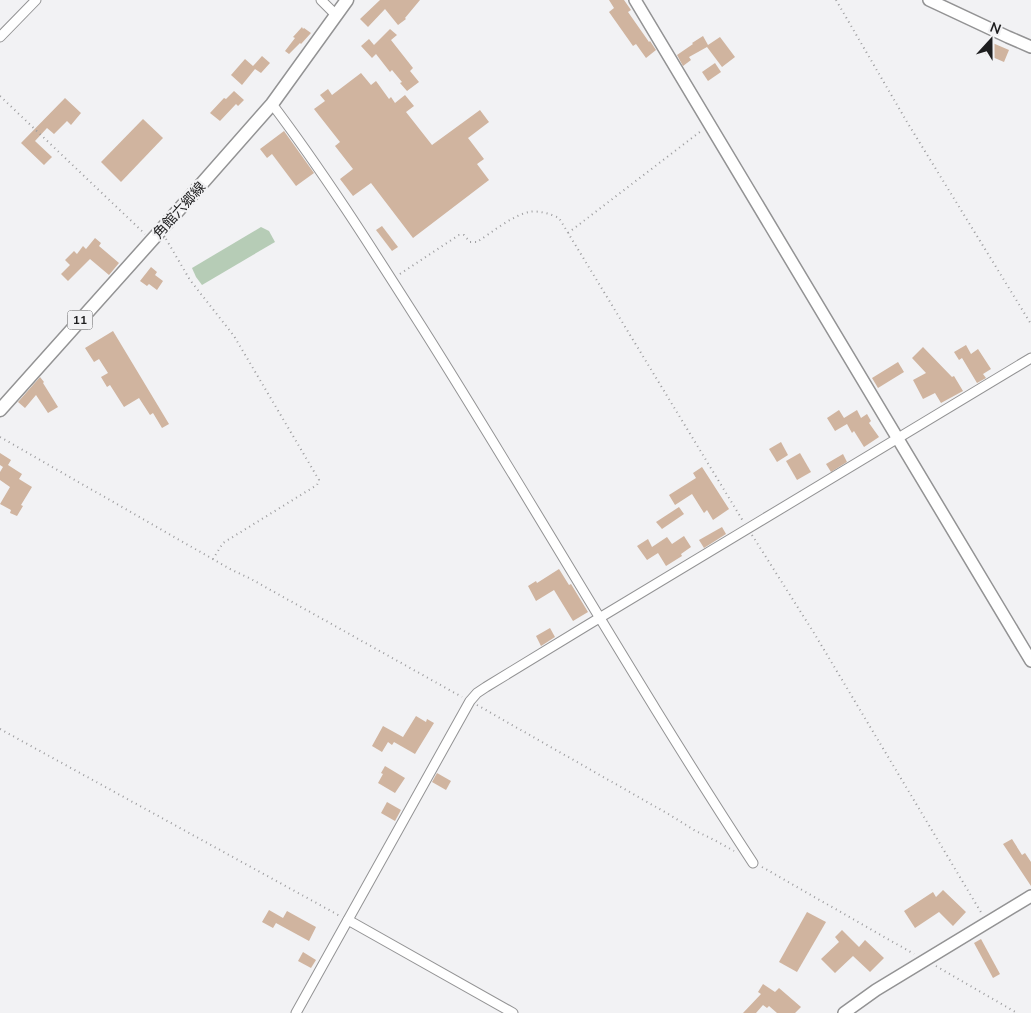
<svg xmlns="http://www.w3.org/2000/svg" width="1031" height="1013" viewBox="0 0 1031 1013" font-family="'Nunito Sans','Noto Sans JP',sans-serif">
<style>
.green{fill:#b6ccb6}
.building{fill:#d0b49f}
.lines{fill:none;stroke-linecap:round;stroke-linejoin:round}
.street-casing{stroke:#939394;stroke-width:11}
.secondary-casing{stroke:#939394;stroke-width:14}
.primary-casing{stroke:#939394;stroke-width:15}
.path{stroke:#9c9c9e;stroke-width:2;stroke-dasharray:1 4;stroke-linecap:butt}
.street{stroke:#fff;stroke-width:9}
.secondary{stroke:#fff;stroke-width:11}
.primary{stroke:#fff;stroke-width:12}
.labels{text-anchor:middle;stroke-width:4.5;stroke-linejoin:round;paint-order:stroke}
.shield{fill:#f2f2f4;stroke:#5e5e5f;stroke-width:1}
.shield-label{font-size:12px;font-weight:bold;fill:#1e1e1f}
.street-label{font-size:14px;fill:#1e1e1f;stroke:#f2f2f4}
</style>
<rect width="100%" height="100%" fill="#f2f2f4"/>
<!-- green -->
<polygon class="green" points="261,227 269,231 275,242 202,285 196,277 192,268"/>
<!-- building -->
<g class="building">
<polygon points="380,0 420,0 405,18 406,19 398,25 385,9 368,27 360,19"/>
<polygon points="609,0 624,0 631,10 628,12 649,42 650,41 656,50 646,58 636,44 633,46 609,12 614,8"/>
<polygon points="302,27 303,29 304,28 311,33 301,44 300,43 289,54 285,51 295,38 293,37"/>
<polygon points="390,29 397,35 391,40 413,68 410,71 419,82 407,91 400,83 402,82 392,70 390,72 376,54 372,58 361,46 369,39 374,45"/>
<polygon points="703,36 708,45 720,37 735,57 722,67 707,47 689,57 691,60 683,66 677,55 693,44 692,43"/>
<polygon points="988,41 1009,50 1004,62 983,53"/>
<polygon points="262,56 270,63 261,73 255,69 242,85 231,75 245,59 253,66"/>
<polygon points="715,63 721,72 708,81 702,72"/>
<polygon points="361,73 371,85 376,81 389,99 391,97 395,103 405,95 414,106 406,112 432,145 480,110 489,122 468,138 484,159 477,164 489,180 413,238 371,183 353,196 340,179 353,169 335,146 340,142 314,109 325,101 320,95 328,89 332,95"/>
<polygon points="234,91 244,100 238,106 236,104 220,121 210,113 224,98 226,99"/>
<polygon points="65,98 81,113 71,125 67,121 54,134 47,128 35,141 52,157 44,165 21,143"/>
<polygon points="143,119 163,138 121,182 101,162"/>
<polygon points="284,131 314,173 296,186 272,154 267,158 260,149"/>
<polygon points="382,226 398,247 392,251 376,230"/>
<polygon points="95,238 101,243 99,246 119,263 109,275 90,259 68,281 61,274 70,265 65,260 74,251 77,254 83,246 86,249"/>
<polygon points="151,267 157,272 155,275 163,281 157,290 149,284 147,286 140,281"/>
<polygon points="113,331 169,424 162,428 153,413 150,415 139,398 124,407 110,385 107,387 101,377 108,373 99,359 94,362 85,348"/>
<polygon points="966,345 971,354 978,349 991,369 983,374 986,378 977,383 962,358 959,360 954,352"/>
<polygon points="923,347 952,377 954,376 963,391 941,403 935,393 923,399 913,380 926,373 912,358"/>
<polygon points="898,362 904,372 878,388 872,378"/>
<polygon points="40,377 44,382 43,383 58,407 48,413 36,395 25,408 18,402"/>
<polygon points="839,410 844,418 857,410 861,418 867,414 871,421 869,423 879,437 864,447 854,431 852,433 847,424 835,431 827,418"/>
<polygon points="781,442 788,455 777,462 769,449"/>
<polygon points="0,453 11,460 8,465 22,474 19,479 32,487 21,505 23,506 17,516 10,513 11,510 0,504 10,487 0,480 0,472 3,467 0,465"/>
<polygon points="800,453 811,472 797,480 786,461"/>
<polygon points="843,454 847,462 831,472 826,464"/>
<polygon points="702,467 729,509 713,520 707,510 704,513 692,494 675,505 669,495 696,478 693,473"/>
<polygon points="679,507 684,514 662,529 656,522"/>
<polygon points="722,527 726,534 704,548 699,540"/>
<polygon points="684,536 691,547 681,554 682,556 666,566 658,553 647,560 637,546 648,539 652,547 667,537 672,544"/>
<polygon points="559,569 569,585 571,584 588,612 573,621 554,590 536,601 528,586 536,581 537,583"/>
<polygon points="550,628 555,637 541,646 536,636"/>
<polygon points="416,716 426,722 427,719 434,723 415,754 394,742 392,745 388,742 382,752 372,746 383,726 403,737"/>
<polygon points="385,766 405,778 395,793 378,783 383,774 381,773"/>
<polygon points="437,773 451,781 446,790 432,782"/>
<polygon points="387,802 401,810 395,821 381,813"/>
<polygon points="1012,839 1022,855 1025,853 1031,862 1031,886 1003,844"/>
<polygon points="943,890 966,912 953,926 939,912 915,928 904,911 933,892 936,897"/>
<polygon points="269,910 283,918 287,911 316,927 309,941 276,923 273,928 262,922"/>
<polygon points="807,912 826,922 797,972 779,962"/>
<polygon points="842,930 859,947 865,940 884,958 870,972 853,956 835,973 821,959 839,942 835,937"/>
<polygon points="981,939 1000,974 993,978 974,943"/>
<polygon points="303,952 316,960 311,968 298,961"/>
<polygon points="763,984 775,992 779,988 801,1007 795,1013 777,1013 769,1006 767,1008 763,1005 756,1013 743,1013 761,994 758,992"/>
</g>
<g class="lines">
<defs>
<g id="street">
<polyline points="321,0 336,15"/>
<polyline points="0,37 36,0"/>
<path d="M 272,104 C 327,177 376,255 425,332 C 536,508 639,689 753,863"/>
<polyline points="348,920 513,1013"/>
<path d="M 296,1013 L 470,701 L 477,693 L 486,687 C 667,576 850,468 1031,358"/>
</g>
<g id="secondary">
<polyline points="635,0 1031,661"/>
<polyline points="929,0 1008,37 1031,47"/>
<polyline points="844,1013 876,990 1031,896"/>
</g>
<polyline id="primary" points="0,410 161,230 272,104 347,0"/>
</defs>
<!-- street casing -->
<use href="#street" class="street-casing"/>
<!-- secondary casing -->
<use href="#secondary" class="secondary-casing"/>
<!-- primary casing -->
<use href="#primary" class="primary-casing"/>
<!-- path -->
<g class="path">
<polyline points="836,0 907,122 1031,324"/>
<polyline points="0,96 145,234"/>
<polyline points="568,233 701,131"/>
<polyline points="166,239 190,280 234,336 319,480 317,485 223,543 213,559"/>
<path d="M 400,274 L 459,235 L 464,235 L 470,242 L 477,242 C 491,233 513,215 529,212 C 538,210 551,214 559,218 L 743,521"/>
<polyline points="0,437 230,569 251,579 462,697"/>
<polyline points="752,535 814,633 982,914"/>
<polyline points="477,705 670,815 694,830 716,841 734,851"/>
<polyline points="0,729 340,916"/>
<polyline points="762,867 914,954"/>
<polyline points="936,966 1017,1013"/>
</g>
<!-- street -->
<use href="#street" class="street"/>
<!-- secondary -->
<use href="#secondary" class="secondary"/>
<!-- primary -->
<use href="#primary" class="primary"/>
</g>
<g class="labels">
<!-- shield labels -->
<rect class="shield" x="67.5" y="310.5" width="25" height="19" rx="4"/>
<g class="shield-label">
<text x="80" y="324">11</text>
</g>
<!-- street labels -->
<g class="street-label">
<text transform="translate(179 210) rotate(-48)" y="5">角館六郷線</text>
</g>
</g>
<!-- north arrow -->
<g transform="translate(991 40) rotate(21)" stroke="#f2f2f4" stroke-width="4" paint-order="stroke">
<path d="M0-4L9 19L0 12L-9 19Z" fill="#1e1e1f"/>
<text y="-8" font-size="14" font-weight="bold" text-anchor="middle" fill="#1e1e1f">N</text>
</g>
</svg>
